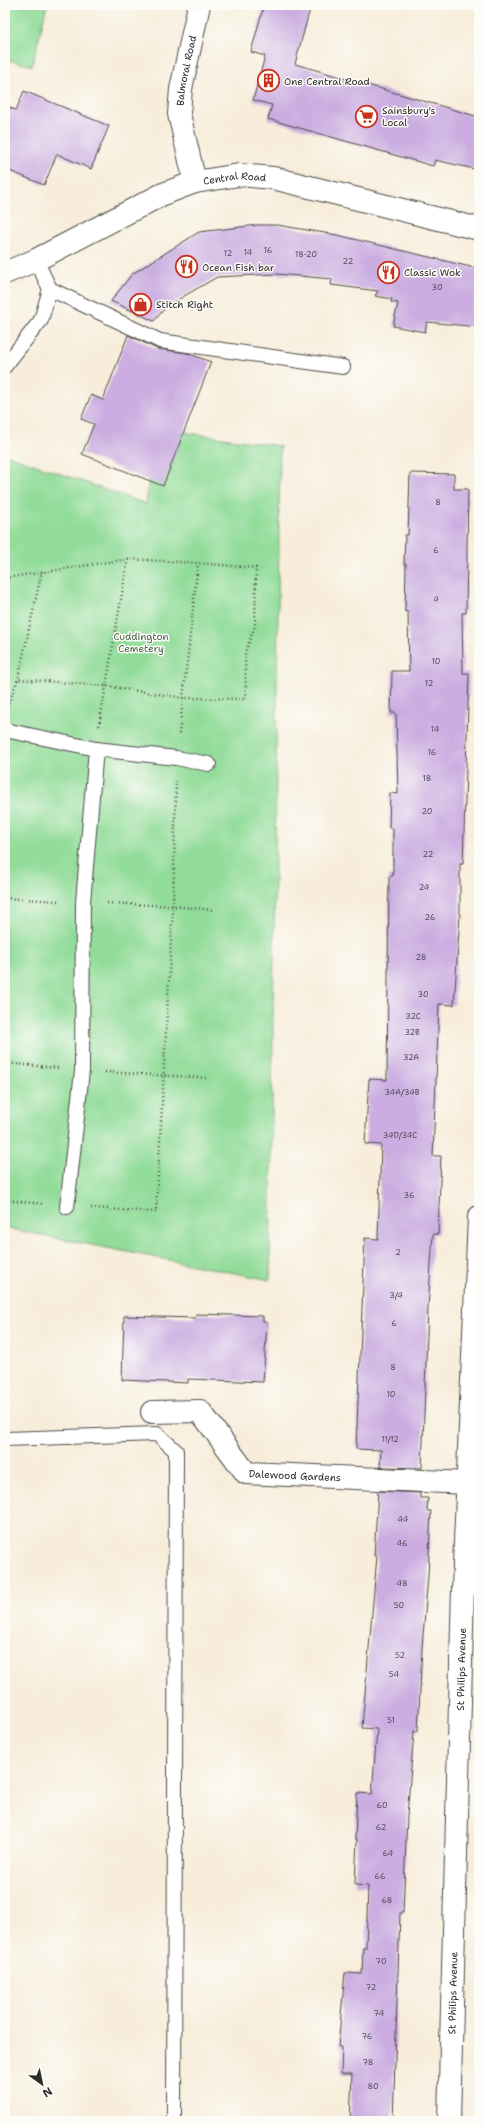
<svg xmlns="http://www.w3.org/2000/svg" width="484" height="2126" viewBox="0 0 484 2126" font-family="'Shantell Sans',sans-serif">
<style>
.green{fill:#91dc99;stroke:#5e8462}
.building{fill:#cbade1}
.lines{fill:none;stroke-linecap:round;stroke-linejoin:round}
.lane-casing{stroke:#4a4845;stroke-width:16}
.street-casing{stroke:#4a4845;stroke-width:24}
.primary-casing{stroke:#4a4845;stroke-width:24}
.path{stroke:#4a4845;stroke-width:2.5;stroke-dasharray:1 3;stroke-linecap:butt}
.lane{stroke:#fff;stroke-width:14}
.street{stroke:#fff;stroke-width:22}
.primary{stroke:#fff;stroke-width:22}
.labels{text-anchor:middle;stroke-width:3;stroke-linejoin:round;paint-order:stroke}
.number-label{font-size:8px;fill:#534c58}
.street-label{font-size:10px;fill:#2b2b2b;stroke:#fdfcf7}
.poi-label{font-size:10px;fill:#2b2b2b;stroke:#fdfcf7;text-anchor:start}
.park-label{font-size:10px;fill:#4a604c;stroke:#fdfcf7}
</style>
<rect width="100%" height="100%" fill="#fdfcf7"/>
<filter id="ink" filterUnits="userSpaceOnUse"><feTurbulence type="fractalNoise" baseFrequency=".025" numOctaves="2"/><feDisplacementMap in="SourceGraphic" scale="8" xChannelSelector="R" yChannelSelector="G"/><feConvolveMatrix kernelMatrix="1 2 1 2 8 2 1 2 1" color-interpolation-filters="sRGB"/></filter>
<filter id="wash" filterUnits="userSpaceOnUse"><feTurbulence type="fractalNoise" baseFrequency=".012" numOctaves="4" result="noise"/><feDisplacementMap in="SourceGraphic" scale="16" xChannelSelector="R" yChannelSelector="G"/><feGaussianBlur stdDeviation="0.9" result="paint"/><feColorMatrix in="noise" values="0 0 0 0 0 0 0 0 0 0 0 0 0 0 0 0 0 1.4 0 .05"/><feComposite in="paint" operator="in"/></filter>
<g filter="url(#wash)">
<rect width="100%" height="100%" fill="#f7edda"/>
<!-- green -->
<g class="green">
<polygon points="5,5 47,5 32,66 5,59"/>
<polygon points="154,428 280,446 270,1280 5,1228 5,454 146,504"/>
</g>
<g id="blocks">
<!-- building -->
<g class="building">
<polygon points="264,5 311,5 295,64 479,117 479,170 435,160 433,166 268,119 272,105 253,100 265,56 251,52"/>
<polygon points="24,91 109,126 91,169 57,154 44,185 5,169 5,106 16,110"/>
<polygon points="258,225 277,225 337,235 479,269 479,327 427,322 425,332 393,326 398,303 391,302 392,299 375,296 378,291 331,285 332,279 277,274 217,277 167,306 154,321 111,301 132,274 199,232"/>
<polygon points="128,335 157,349 187,353 211,362 163,486 82,454 94,424 81,419 91,395 103,400"/>
<polygon points="410,473 454,474 454,489 468,489 466,613 462,613 463,673 469,673 463,864 460,864 460,915 454,1005 439,1004 433,1156 441,1156 438,1234 433,1234 428,1308 422,1468 380,1467 381,1450 356,1449 365,1238 378,1239 381,1145 365,1144 369,1079 387,1080 389,876 393,876 393,828 389,828 390,793 398,794 396,713 391,713 392,671 409,671 408,612 405,612 406,564 404,564 405,535 408,535"/>
<polygon points="196,1314 263,1316 263,1322 267,1322 263,1382 188,1379 188,1383 122,1380 124,1316 195,1318"/>
<polygon points="378,1491 420,1493 420,1498 428,1498 427,1511 431,1511 428,1576 422,1648 418,1731 414,1731 407,1816 403,1913 400,1913 393,2121 350,2121 352,2074 341,2074 342,2047 338,2047 345,1973 362,1974 363,1948 366,1948 368,1886 355,1885 357,1839 355,1838 357,1793 372,1794 377,1729 362,1728 377,1556 374,1556"/>
</g>
</g>
</g>
<g filter="url(#ink)">
<use href="#blocks" fill-opacity="0" stroke="#4a4845" stroke-width="1"/>
<g class="lines">
<defs>
<g id="lane">
<polyline points="50,289 160,341 343,367"/>
<polyline points="5,366 41,320 50,289 36,260"/>
<polyline points="5,730 96,749 176,758 209,764"/>
<polyline points="67,1207 82,1071 83,902 96,749"/>
<polyline points="5,1439 157,1434 176,1451 174,2121"/>
<polyline points="463,1588 479,1588"/>
</g>
<g id="street">
<path id="s1" d="M 195,182 L 179,114 L 181,89 L 199,5"/>
<path id="s2" d="M 152,1412 L 200,1411 L 246,1473 L 468,1483"/>
<path id="s3" d="M 449,2121 L 463,1588 L 479,1217"/>
</g>
<g id="primary">
<path id="s4" d="M 5,273 L 36,260 L 163,194 L 195,182 L 239,175 L 273,178 L 479,229"/>
</g>
</defs>
<!-- lane casing -->
<use href="#lane" class="lane-casing"/>
<!-- street casing -->
<use href="#street" class="street-casing"/>
<!-- primary casing -->
<use href="#primary" class="primary-casing"/>
<!-- path -->
<g class="path">
<polyline points="5,578 128,559 198,563 256,568 255,626 245,653 246,699 184,698 106,686 18,679"/>
<polyline points="7,707 18,679 42,571"/>
<polyline points="99,726 128,559"/>
<polyline points="179,734 198,563"/>
<polyline points="5,898 58,901"/>
<polyline points="107,903 173,906 214,910"/>
<polyline points="5,1063 58,1068"/>
<polyline points="105,1072 206,1078"/>
<polyline points="5,1200 44,1204"/>
<polyline points="91,1208 156,1212 173,906 176,781"/>
</g>
<!-- lane -->
<use href="#lane" class="lane"/>
<!-- street -->
<use href="#street" class="street"/>
<!-- primary -->
<use href="#primary" class="primary"/>
</g>
</g>
<!-- icons -->
<defs>
<symbol id="building-ring" viewBox="-11 -11 22 22"><circle r="9.5" fill="#fdfcf7" stroke="#c8321e" stroke-width="1.5"/><path d="M-4-6H4V6H1V3H-1V6H-4ZM-2.5-4.3h1.7v1.8h-1.7ZM.8-4.3h1.7v1.8H.8ZM-2.5-1h1.7V.8h-1.7ZM.8-1h1.7V.8H.8Z" fill="#c8321e"/></symbol>
<symbol id="supermarket-ring" viewBox="-11 -11 22 22"><circle r="9.5" fill="#fdfcf7" stroke="#c8321e" stroke-width="1.5"/><path d="M-6-5.5h2.5l.6 2H6L4.5 2H-2.5L-4.4-4H-6ZM-1.5 3.2a1.3 1.3 0 1 0 .1 0ZM3 3.2a1.3 1.3 0 1 0 .1 0Z" fill="#c8321e"/></symbol>
<symbol id="restaurant-ring" viewBox="-11 -11 22 22"><circle r="9.5" fill="#fdfcf7" stroke="#c8321e" stroke-width="1.5"/><path d="M-5-6h1v4h1v-4h1v4h1v-4h1v5L-1.5 .5V6h-2V.5L-5-1ZM5-6V6H3V1.5H1.5Q1.5-4 5-6Z" fill="#c8321e"/></symbol>
<symbol id="shop-ring" viewBox="-11 -11 22 22"><circle r="9.5" fill="#fdfcf7" stroke="#c8321e" stroke-width="1.5"/><path d="M-5-2.5h2.3a2.7 3.5 0 0 1 5.4 0H5L5.5 6h-11ZM-1.5-2.5h3a1.5 2.3 0 0 0-3 0Z" fill="#c8321e"/></symbol>
</defs>
<g fill-rule="evenodd">
<use href="#building-ring" x="256" y="68" width="25" height="25"/>
<use href="#supermarket-ring" x="354" y="104" width="25" height="25"/>
<use href="#restaurant-ring" x="174" y="254" width="25" height="25"/>
<use href="#restaurant-ring" x="376" y="260" width="25" height="25"/>
<use href="#shop-ring" x="128" y="292" width="25" height="25"/>
</g>
<g class="labels">
<!-- number labels -->
<g class="number-label">
<text x="268" y="253">16</text>
<text x="248" y="255">14</text>
<text x="228" y="256">12</text>
<text x="306" y="257">18-20</text>
<text x="348" y="264">22</text>
<text x="437" y="290">30</text>
<text x="438" y="505">8</text>
<text x="436" y="553">6</text>
<text x="436" y="602">4</text>
<text x="436" y="664">10</text>
<text x="429" y="686">12</text>
<text x="435" y="732">14</text>
<text x="432" y="755">16</text>
<text x="427" y="781">18</text>
<text x="427" y="814">20</text>
<text x="428" y="857">22</text>
<text x="424" y="890">24</text>
<text x="430" y="920">26</text>
<text x="421" y="960">28</text>
<text x="423" y="997">30</text>
<text x="413" y="1019">32C</text>
<text x="412" y="1035">32B</text>
<text x="411" y="1060">32A</text>
<text x="402" y="1095">34A/34B</text>
<text x="400" y="1138">34D/34C</text>
<text x="409" y="1198">36</text>
<text x="398" y="1255">2</text>
<text x="396" y="1298">3/4</text>
<text x="394" y="1326">6</text>
<text x="393" y="1370">8</text>
<text x="391" y="1397">10</text>
<text x="390" y="1442">11/12</text>
<text x="403" y="1522">44</text>
<text x="402" y="1546">46</text>
<text x="402" y="1586">48</text>
<text x="399" y="1608">50</text>
<text x="400" y="1658">52</text>
<text x="394" y="1677">54</text>
<text x="391" y="1723">51</text>
<text x="382" y="1808">60</text>
<text x="381" y="1830">62</text>
<text x="388" y="1856">64</text>
<text x="380" y="1879">66</text>
<text x="387" y="1903">68</text>
<text x="381" y="1964">70</text>
<text x="371" y="1990">72</text>
<text x="379" y="2016">74</text>
<text x="367" y="2039">76</text>
<text x="368" y="2065">78</text>
<text x="373" y="2089">80</text>
</g>
<!-- street labels -->
<g class="street-label">
<text dy="4" stroke="none"><textPath href="#s1" startOffset="114">Balmoral Road</textPath></text>
<text dy="4" stroke="none"><textPath href="#s4" startOffset="251">Central Road</textPath></text>
<text dy="4" stroke="none"><textPath href="#s2" startOffset="174">Dalewood Gardens</textPath></text>
<text dy="4" stroke="none"><textPath href="#s3" startOffset="452">St Philips Avenue</textPath></text>
<text dy="4" stroke="none"><textPath href="#s3" startOffset="128">St Philips Avenue</textPath></text>
</g>
<!-- poi labels -->
<g class="poi-label">
<text x="284" y="85">One Central Road</text>
<text x="382" y="114">Sainsbury's<tspan x="382" dy="12">Local</tspan></text>
<text x="202" y="271">Ocean Fish bar</text>
<text x="404" y="276">Classic Wok</text>
<text x="156" y="308">Stitch Right</text>
</g>
<!-- park labels -->
<g class="park-label">
<text x="141" y="640">Cuddington<tspan x="141" dy="12">Cemetery</tspan></text>
</g>
</g>
<!-- margin -->
<rect width="484" height="2126" fill="none" stroke="#fdfcf7" stroke-width="20"/>
<!-- north arrow -->
<g transform="translate(42 2084) rotate(147)" stroke="#fdfcf7" stroke-width="3" paint-order="stroke">
<path d="M0-3L7 15L0 10L-7 15Z" fill="#2b2b2b"/>
<text y="-6" font-size="11" font-weight="bold" text-anchor="middle" fill="#2b2b2b">N</text>
</g>
</svg>
